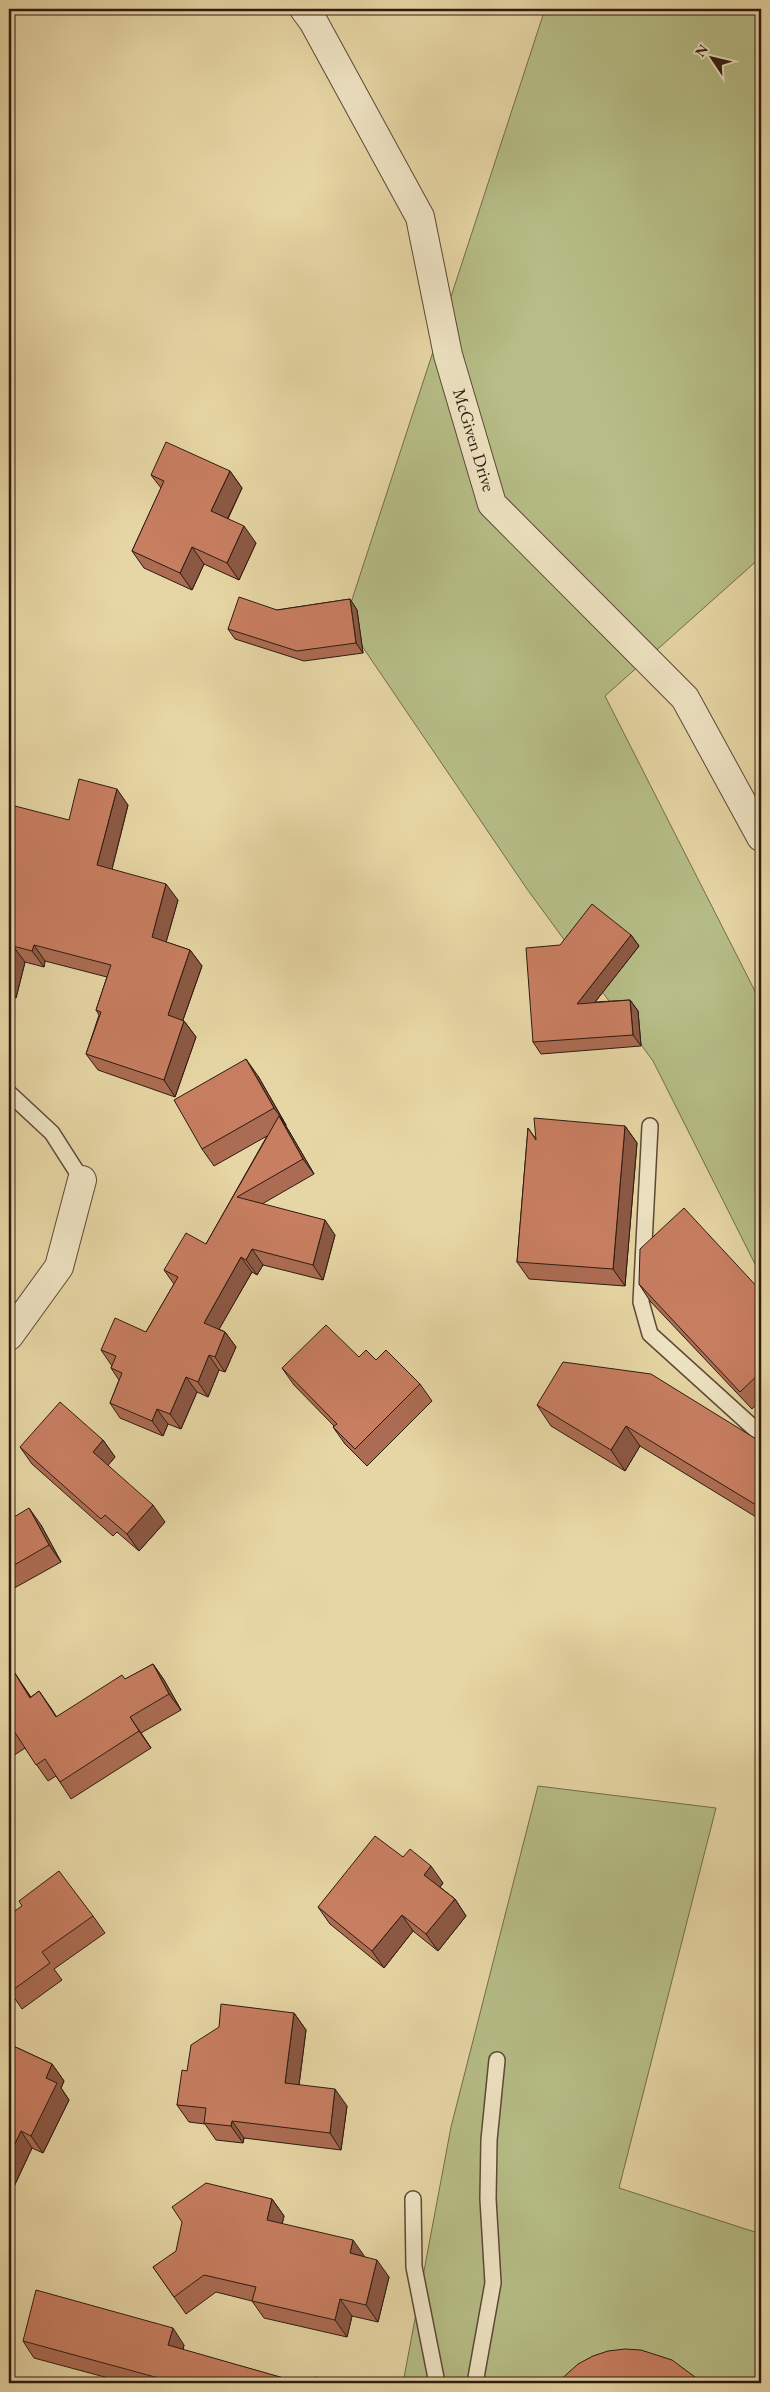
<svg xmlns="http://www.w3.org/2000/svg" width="770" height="2392" viewBox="0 0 770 2392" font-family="'EB Garamond',serif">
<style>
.green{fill:#b6bd86;stroke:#726c4c}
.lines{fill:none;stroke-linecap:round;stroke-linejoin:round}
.service-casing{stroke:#5c4936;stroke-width:18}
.minor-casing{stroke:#5c4936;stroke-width:30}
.service{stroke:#efe4c4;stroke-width:15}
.minor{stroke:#efe4c4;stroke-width:28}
.wall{fill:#ac6c53;stroke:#2e1a11}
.shaded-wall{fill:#8c5844;stroke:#2e1a11}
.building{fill:#c87e61;stroke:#2e1a11}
.labels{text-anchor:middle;stroke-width:4;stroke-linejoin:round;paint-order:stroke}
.street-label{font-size:18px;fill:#2e1a11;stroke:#efe4c4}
</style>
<rect width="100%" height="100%" fill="#e7d6a5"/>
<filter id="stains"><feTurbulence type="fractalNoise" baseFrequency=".004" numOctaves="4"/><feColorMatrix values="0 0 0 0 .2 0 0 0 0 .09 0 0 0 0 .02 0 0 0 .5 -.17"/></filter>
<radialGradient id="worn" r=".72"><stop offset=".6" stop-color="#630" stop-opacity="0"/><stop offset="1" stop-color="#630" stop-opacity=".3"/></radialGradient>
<!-- green -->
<g class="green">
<polygon points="545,9 761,9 761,557 605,696 761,1003 761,1276 653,1061 527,889 345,621"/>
<polygon points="538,1786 716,1808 619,2188 761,2234 761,2383 403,2383 451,2127"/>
</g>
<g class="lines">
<defs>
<g id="service">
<polyline points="9,1093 52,1133 82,1180"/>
<polyline points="650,1126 641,1302 650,1334 756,1430 761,1432"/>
<polyline points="413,2199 414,2267 437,2383"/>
<polyline points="475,2383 493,2283 488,2199 489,2140 497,2060"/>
</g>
<g id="minor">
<polyline points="304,9 313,21 420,217 448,355 492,504 685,698 761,837"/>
<polyline points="9,1336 59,1267 82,1180"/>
</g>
</defs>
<!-- service casing -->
<use href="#service" class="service-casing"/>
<!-- minor casing -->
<use href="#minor" class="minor-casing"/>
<!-- service -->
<use href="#service" class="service"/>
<!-- minor -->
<use href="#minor" class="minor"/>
</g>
<!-- wall -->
<g class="wall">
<polygon points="230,471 242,488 228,519 256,543 239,580 204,564 192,590 144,568 132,551 161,488 151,475"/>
<polygon points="350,599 357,610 363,653 304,661 235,639 228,629 277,610"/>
<polygon points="128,805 112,869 178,900 166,942 190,950 202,966 183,1020 184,1021 196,1037 175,1097 98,1070 86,1054 99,1015 96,1010 107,977 45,961 44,967 25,962 16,998 9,996 9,832 69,820"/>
<polygon points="631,935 639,946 595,1002 630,1000 638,1011 641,1046 541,1054 533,1042 560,945"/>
<polygon points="258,1076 286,1125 286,1126 314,1174 262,1204 335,1235 323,1280 263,1265 257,1275 252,1272 219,1329 225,1332 236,1347 225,1372 219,1370 208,1397 197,1392 181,1429 168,1424 163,1436 120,1418 110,1403 119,1380 111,1368 112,1366 101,1350 146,1332 174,1284 164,1270 206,1244 267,1136 214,1166 202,1149"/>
<polygon points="625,1126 637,1143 625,1286 529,1279 517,1262 528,1128 536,1139"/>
<polygon points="639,1284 761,1291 761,1400 752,1409 650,1301"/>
<polygon points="359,1357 376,1360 420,1384 432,1401 367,1466 345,1444 333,1427 334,1426 294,1385 282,1368"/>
<polygon points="537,1405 761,1442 761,1520 640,1446 625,1471 551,1426"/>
<polygon points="103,1440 115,1457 108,1465 165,1522 139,1551 117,1532 113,1536 32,1464 20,1447"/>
<polygon points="9,1520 41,1525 61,1562 9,1591"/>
<polygon points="153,1664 164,1680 181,1710 141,1733 151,1748 71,1799 56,1776 48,1781 25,1748 13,1756 9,1749 9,1669 22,1684 31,1697 39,1691 56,1717"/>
<polygon points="403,1857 443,1883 440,1887 455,1899 466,1916 438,1951 413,1931 384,1968 330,1924 318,1907"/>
<polygon points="9,1915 93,1916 105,1933 54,1969 62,1980 22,2009 9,1990"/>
<polygon points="294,2013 306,2030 299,2085 347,2106 341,2150 244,2138 243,2143 216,2140 205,2124 189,2122 177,2105 187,2071"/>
<polygon points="9,2044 52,2064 64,2081 61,2088 69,2100 43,2153 32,2148 10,2195 9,2194"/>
<polygon points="272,2199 284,2216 282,2224 364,2257 389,2277 378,2322 352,2316 347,2337 264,2318 252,2301 216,2292 186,2314 153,2267"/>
<polygon points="23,2341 184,2345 183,2350 301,2383 127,2383 34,2358"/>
</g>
<!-- shaded-wall -->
<g class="shaded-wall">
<polygon points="230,471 242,488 223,528 211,511"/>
<polygon points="244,526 256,543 239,580 227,563"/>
<polygon points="192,547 204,564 192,590 180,573"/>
<polygon points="350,599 357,610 363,653 356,643"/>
<polygon points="117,789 128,805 109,881 97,865"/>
<polygon points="166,884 178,900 163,953 152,937"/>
<polygon points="631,935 639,946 585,1015 577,1004"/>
<polygon points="34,945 45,961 44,967 32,951"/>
<polygon points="13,946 25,962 16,998 9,988 9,964"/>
<polygon points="190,950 202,966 179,1031 168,1015"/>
<polygon points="630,1000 638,1011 641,1046 633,1035"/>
<polygon points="184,1021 196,1037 175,1097 164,1080"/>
<polygon points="246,1059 258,1076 286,1125 274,1108"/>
<polygon points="279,1116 289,1131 314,1174 303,1159"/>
<polygon points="625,1126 637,1143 625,1286 613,1269"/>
<polygon points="325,1220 335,1235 323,1280 313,1265"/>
<polygon points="252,1249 263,1265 257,1275 246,1260"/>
<polygon points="241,1257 252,1272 214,1338 204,1323"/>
<polygon points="225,1332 236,1347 225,1372 215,1357"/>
<polygon points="209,1355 219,1370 208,1397 198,1382"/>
<polygon points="186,1377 197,1392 181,1429 170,1414"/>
<polygon points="157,1409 168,1424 163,1436 152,1421"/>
<polygon points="626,1426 640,1446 625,1471 611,1450"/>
<polygon points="103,1440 115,1457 105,1469 93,1452"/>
<polygon points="153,1505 165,1522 139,1551 127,1534"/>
<polygon points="29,1508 41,1525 61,1562 49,1545"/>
<polygon points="153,1664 164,1680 181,1710 169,1694"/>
<polygon points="11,1667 22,1684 41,1714 30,1698"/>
<polygon points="39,1691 51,1708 67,1733 56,1717"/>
<polygon points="130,1717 141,1733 151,1748 139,1731"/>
<polygon points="431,1866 443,1883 436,1892 424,1875"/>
<polygon points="455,1899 466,1916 438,1951 426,1934"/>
<polygon points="402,1915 413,1931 384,1968 372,1951"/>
<polygon points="294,2013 306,2030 297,2100 285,2083"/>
<polygon points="52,2064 64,2081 61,2088 69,2100 43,2153 31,2136 46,2078"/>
<polygon points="335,2089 347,2106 341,2150 330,2133"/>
<polygon points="232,2121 244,2138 243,2143 231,2126"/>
<polygon points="21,2131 32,2148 10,2195 9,2193 9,2156"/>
<polygon points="272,2199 284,2216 279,2237 267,2220"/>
<polygon points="353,2240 365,2257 350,2253"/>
<polygon points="377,2260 389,2277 378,2322 366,2305"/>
<polygon points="340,2299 352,2316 347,2337 335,2320"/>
<polygon points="173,2328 184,2345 180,2362 168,2345"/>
</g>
<!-- building -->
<g class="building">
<polygon points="166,442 230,471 211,511 244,526 227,563 192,547 180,573 132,551 164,481 151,475"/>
<polygon points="239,597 277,610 350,599 356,643 297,651 228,629"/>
<polygon points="79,779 117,789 97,865 166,884 152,937 190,950 168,1015 184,1021 164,1080 86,1054 101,1012 96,1010 111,965 34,945 32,951 13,946 9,964 9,832 15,806 69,820"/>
<polygon points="592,904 631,935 577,1004 630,1000 633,1035 533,1042 526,948 560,945"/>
<polygon points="246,1059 274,1108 202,1149 174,1100"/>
<polygon points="279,1116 303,1159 237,1197 325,1220 313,1265 252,1249 246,1260 241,1257 204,1323 225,1332 215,1357 209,1355 198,1382 186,1377 170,1414 157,1409 152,1421 110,1403 122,1373 111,1368 116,1356 101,1350 115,1318 146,1332 178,1277 164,1270 186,1233 206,1244"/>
<polygon points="534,1118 625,1126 613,1269 517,1262 528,1128 536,1140"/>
<polygon points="684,1208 761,1291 761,1372 740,1392 639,1284 640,1249"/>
<polygon points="326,1325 359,1357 366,1350 376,1360 386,1350 420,1384 355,1449 333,1427 337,1424 282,1368"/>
<polygon points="563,1362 651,1374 761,1442 761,1508 626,1426 611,1450 537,1405"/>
<polygon points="60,1402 103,1440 93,1452 153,1505 127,1534 105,1515 101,1519 20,1447"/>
<polygon points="29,1508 49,1545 9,1568 9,1520"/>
<polygon points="153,1664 169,1694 130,1717 139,1731 60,1782 45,1759 36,1765 14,1731 9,1735 9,1669 11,1667 30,1698 39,1691 56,1717 122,1675 125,1679"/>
<polygon points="375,1836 403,1857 410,1849 431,1866 424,1875 455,1899 426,1934 402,1915 372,1951 318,1907"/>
<polygon points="59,1871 93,1916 42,1952 50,1963 10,1992 9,1990 9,1915 22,1906 19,1901"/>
<polygon points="221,2004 294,2013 285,2083 335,2089 330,2133 232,2121 231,2126 204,2123 206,2108 177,2105 182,2070 187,2071 191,2045 219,2027"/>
<polygon points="9,2044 52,2064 46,2078 57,2083 31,2136 21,2131 9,2156"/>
<polygon points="206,2183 272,2199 267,2220 353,2240 350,2253 377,2260 366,2305 340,2299 335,2320 252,2301 256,2287 204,2275 174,2297 153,2267 176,2251 182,2222 172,2207"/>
<polygon points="36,2290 173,2328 168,2345 301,2383 177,2383 23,2341"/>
<polygon points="625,2349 641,2350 672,2360 699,2380 701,2383 557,2383 578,2364 593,2356 608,2351"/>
<polygon points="315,2377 337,2383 313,2383"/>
</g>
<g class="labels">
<!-- street labels -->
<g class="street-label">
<text transform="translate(474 440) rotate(73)" y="6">McGiven Drive</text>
</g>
</g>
<!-- margin -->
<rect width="770" height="2392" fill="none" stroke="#e7d6a5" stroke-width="30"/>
<rect x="10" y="10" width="750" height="2372" fill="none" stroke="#2e1a11" stroke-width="2.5"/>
<rect x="15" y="15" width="740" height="2362" fill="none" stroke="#2e1a11"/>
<!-- north arrow -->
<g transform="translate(712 58) rotate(305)" stroke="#efe4c4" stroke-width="4" paint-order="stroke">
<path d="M0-4L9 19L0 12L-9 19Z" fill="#2e1a11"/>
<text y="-8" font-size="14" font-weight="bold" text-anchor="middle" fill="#2e1a11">N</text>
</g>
<rect width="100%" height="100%" filter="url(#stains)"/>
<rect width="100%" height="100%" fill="url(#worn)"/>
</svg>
